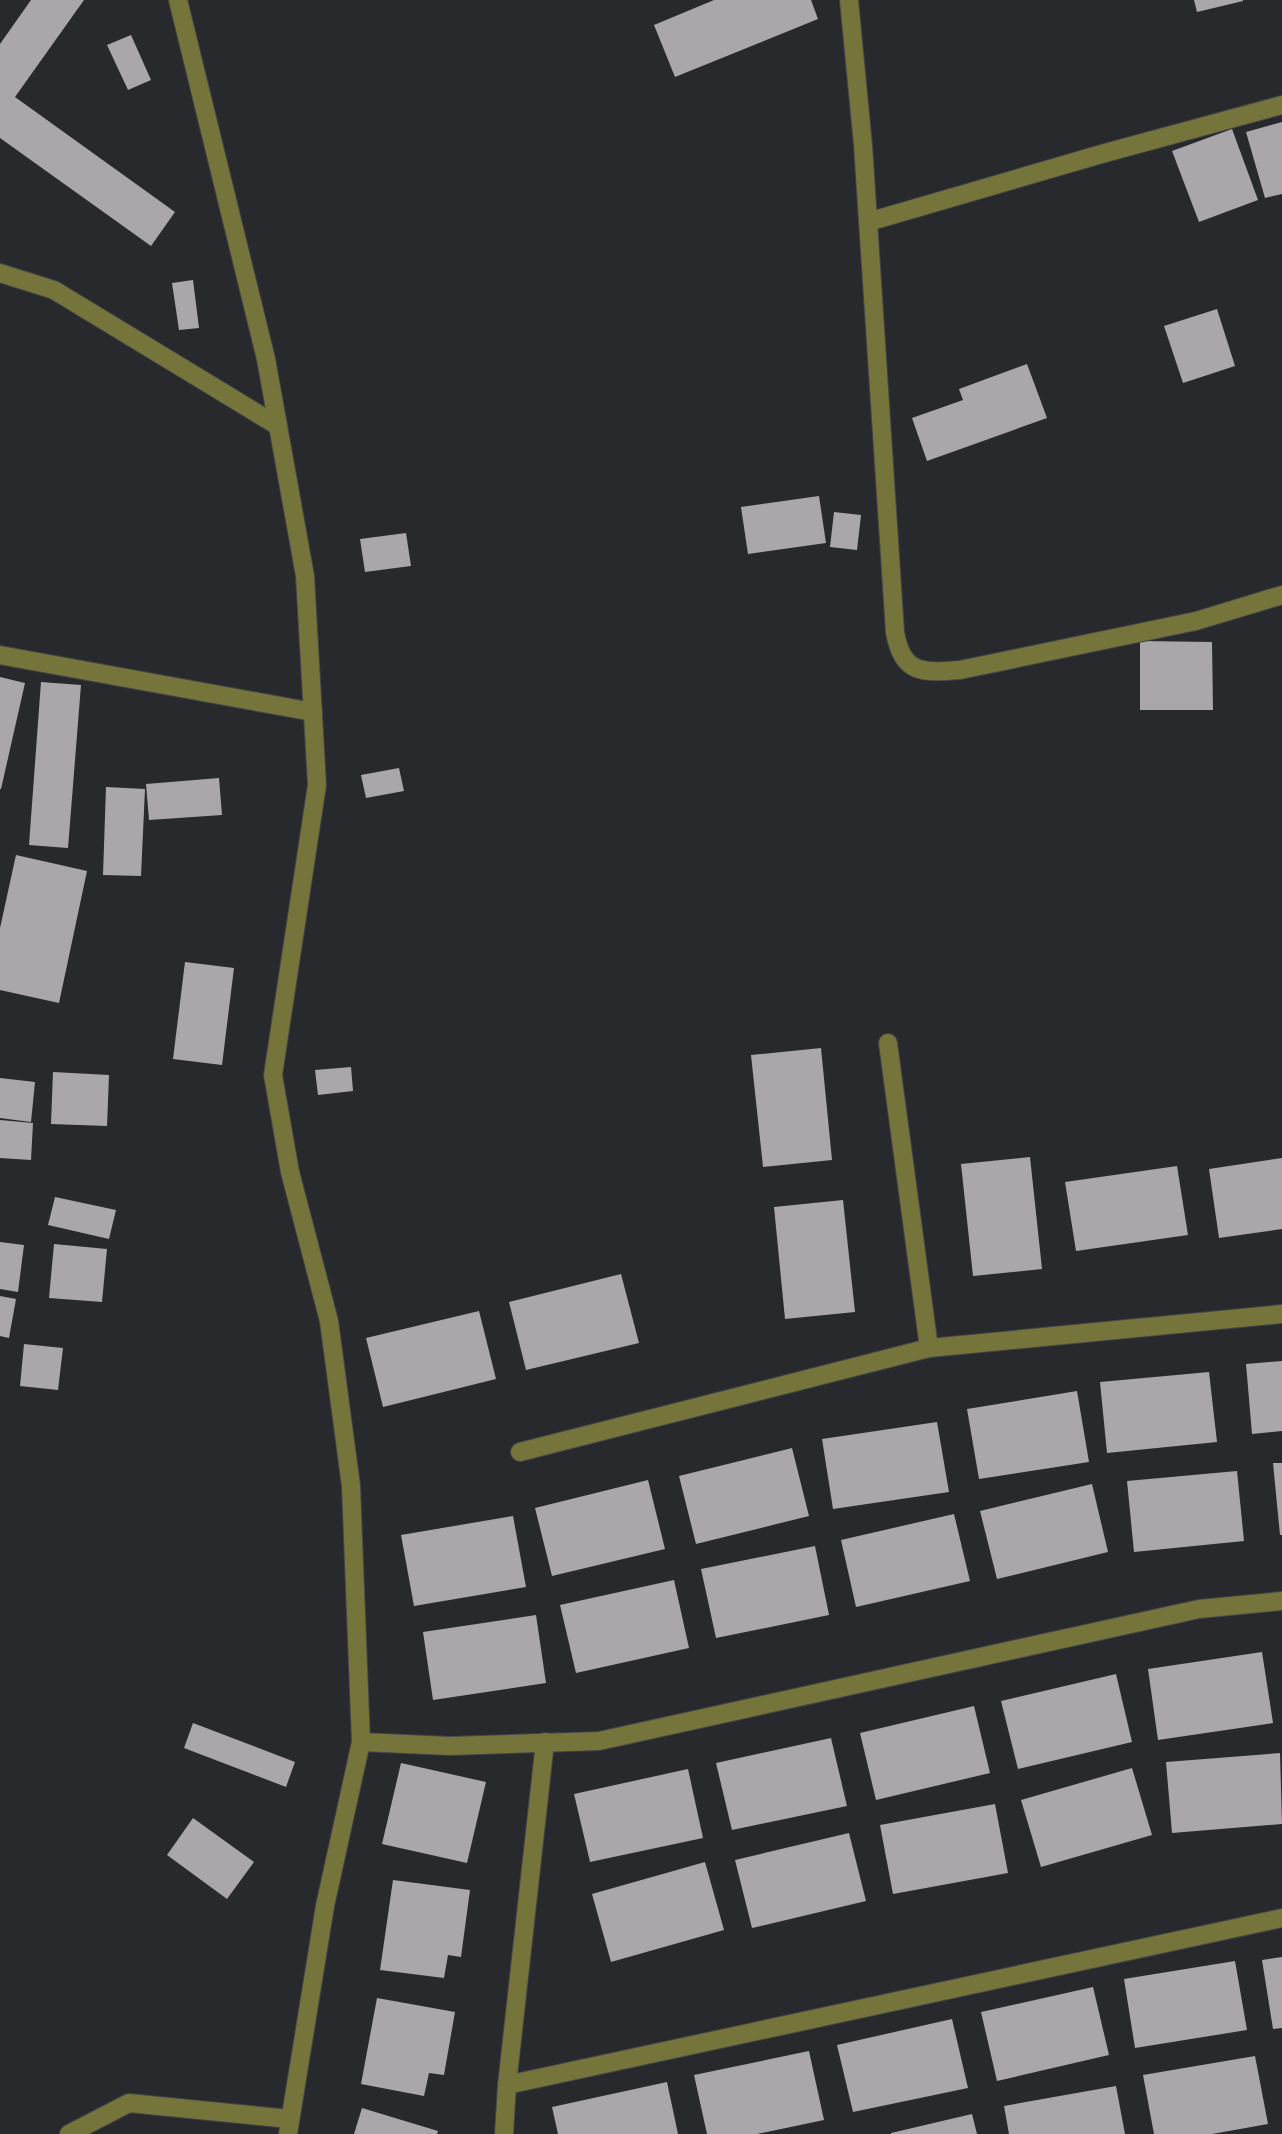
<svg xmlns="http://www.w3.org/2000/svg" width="1282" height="2134" viewBox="0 0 1282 2134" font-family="'Exo 2',sans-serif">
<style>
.building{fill:#aaa7ab}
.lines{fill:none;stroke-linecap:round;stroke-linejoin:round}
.minor-casing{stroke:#434548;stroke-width:20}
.minor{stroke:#75743a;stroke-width:18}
</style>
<rect width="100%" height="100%" fill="#27292c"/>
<!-- building -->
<g class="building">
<polygon points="31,0 84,0 15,97 175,212 151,246 0,138 0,44"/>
<polygon points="714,0 811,0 818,19 675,77 654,25"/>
<polygon points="1194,0 1243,0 1243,1 1197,12"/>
<polygon points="131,35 151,80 128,90 107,45"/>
<polygon points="1282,122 1282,194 1265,198 1246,132"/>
<polygon points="1232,129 1258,200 1199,222 1172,151"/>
<polygon points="193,280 199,328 179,330 172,283"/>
<polygon points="1217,309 1235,366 1183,383 1164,326"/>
<polygon points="1027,364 1047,418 927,461 912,418 963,400 959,389"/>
<polygon points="819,496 826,543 748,554 741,507"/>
<polygon points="834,512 861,515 857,550 830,547"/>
<polygon points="406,533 411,566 365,572 360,539"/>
<polygon points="1140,641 1212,642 1213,710 1140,710"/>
<polygon points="0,677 25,683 1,789 0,789"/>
<polygon points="41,682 81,685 68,848 29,845"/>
<polygon points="399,768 404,791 366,798 361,775"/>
<polygon points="219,778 222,815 149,820 146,784"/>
<polygon points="106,787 145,789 141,876 103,875"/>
<polygon points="16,855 87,871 59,1003 0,990 0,928"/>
<polygon points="185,962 234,968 222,1065 173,1059"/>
<polygon points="821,1048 832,1160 763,1167 751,1055"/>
<polygon points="351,1067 353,1091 318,1095 315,1070"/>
<polygon points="53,1072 109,1075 107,1126 51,1124"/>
<polygon points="0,1078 35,1082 31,1122 0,1118"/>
<polygon points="0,1120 33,1123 31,1160 0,1158"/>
<polygon points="1030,1157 1042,1269 973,1276 961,1164"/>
<polygon points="1282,1158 1282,1229 1219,1238 1209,1169"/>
<polygon points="1177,1166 1188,1235 1076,1251 1065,1182"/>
<polygon points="55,1197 116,1210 109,1239 48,1225"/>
<polygon points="843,1200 855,1312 785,1319 774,1207"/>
<polygon points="0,1242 24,1245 18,1292 0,1289"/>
<polygon points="54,1244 107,1249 102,1302 49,1298"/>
<polygon points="621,1274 639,1343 526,1370 509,1302"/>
<polygon points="0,1296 16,1299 9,1338 0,1336"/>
<polygon points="479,1311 496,1379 383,1407 366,1338"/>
<polygon points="24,1344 63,1348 58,1390 20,1386"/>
<polygon points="1282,1361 1282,1431 1252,1434 1246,1364"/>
<polygon points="1209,1372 1217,1442 1107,1453 1100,1382"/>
<polygon points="1077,1391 1089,1462 979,1479 967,1409"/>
<polygon points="937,1422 949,1492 833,1509 822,1439"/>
<polygon points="792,1448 809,1516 696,1544 679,1476"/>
<polygon points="1273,1463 1282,1463 1282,1535 1280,1535"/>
<polygon points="1237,1471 1244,1541 1134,1552 1127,1481"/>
<polygon points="648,1480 665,1549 552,1576 535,1508"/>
<polygon points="1092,1484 1108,1552 997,1579 980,1511"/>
<polygon points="954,1514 970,1581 856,1607 841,1540"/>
<polygon points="513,1516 526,1587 414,1606 401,1535"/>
<polygon points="815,1546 829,1615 716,1638 701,1569"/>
<polygon points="674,1580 689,1648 576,1673 560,1605"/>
<polygon points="536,1615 546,1683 433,1700 423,1632"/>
<polygon points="1262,1652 1273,1723 1158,1740 1148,1669"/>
<polygon points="1116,1674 1132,1742 1018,1769 1001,1701"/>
<polygon points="974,1706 990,1773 876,1800 860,1733"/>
<polygon points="193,1723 295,1762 286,1787 184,1748"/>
<polygon points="831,1738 847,1806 732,1830 716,1763"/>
<polygon points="1280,1753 1282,1824 1172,1833 1166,1762"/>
<polygon points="401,1763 486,1782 467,1863 382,1844"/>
<polygon points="1132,1768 1152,1835 1041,1867 1021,1800"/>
<polygon points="688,1769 703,1838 590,1862 574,1794"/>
<polygon points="995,1804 1008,1873 893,1894 880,1825"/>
<polygon points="193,1818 254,1862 227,1899 167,1855"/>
<polygon points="849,1833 866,1901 752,1928 735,1860"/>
<polygon points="705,1862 724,1930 611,1962 592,1894"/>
<polygon points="393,1880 470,1890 461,1957 448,1955 444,1978 380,1970"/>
<polygon points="1282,1957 1282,2028 1273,2029 1262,1960"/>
<polygon points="1235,1961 1247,2030 1135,2048 1124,1979"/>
<polygon points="1093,1987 1109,2055 997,2081 981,2012"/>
<polygon points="377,1998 455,2012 444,2075 429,2073 424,2096 361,2084"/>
<polygon points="952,2019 968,2088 853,2112 837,2045"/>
<polygon points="809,2051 824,2120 757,2134 707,2134 694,2075"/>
<polygon points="1255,2056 1268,2124 1212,2134 1154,2134 1143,2075"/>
<polygon points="667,2082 678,2134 558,2134 552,2107"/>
<polygon points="1116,2086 1125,2134 1009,2134 1004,2106"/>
<polygon points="362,2108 438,2131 437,2134 354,2134"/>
<polygon points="972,2114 977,2134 891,2134 891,2133"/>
</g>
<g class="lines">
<defs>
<g id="minor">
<polyline points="178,0 266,359 305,576 317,785 273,1075 290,1172 329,1321 351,1486 361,1742 325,1906 288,2134"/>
<path d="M 849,0 L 863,145 L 895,632 C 902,674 922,673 960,670 L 1196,621 L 1282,595"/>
<polyline points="868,222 1105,153 1282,105"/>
<polyline points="0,273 54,290 278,426"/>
<polyline points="0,655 313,712"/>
<polyline points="888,1043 929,1348"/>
<polyline points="520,1452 929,1348 1282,1314"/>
<polyline points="361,1742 450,1746 599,1741 1199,1609 1282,1601"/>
<polyline points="507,2085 1282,1918"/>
<polyline points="69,2134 129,2103 290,2119"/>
<polyline points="504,2134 507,2085 545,1742"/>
</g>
</defs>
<!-- minor casing -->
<use href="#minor" class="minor-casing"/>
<!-- minor -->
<use href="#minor" class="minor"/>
</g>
</svg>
